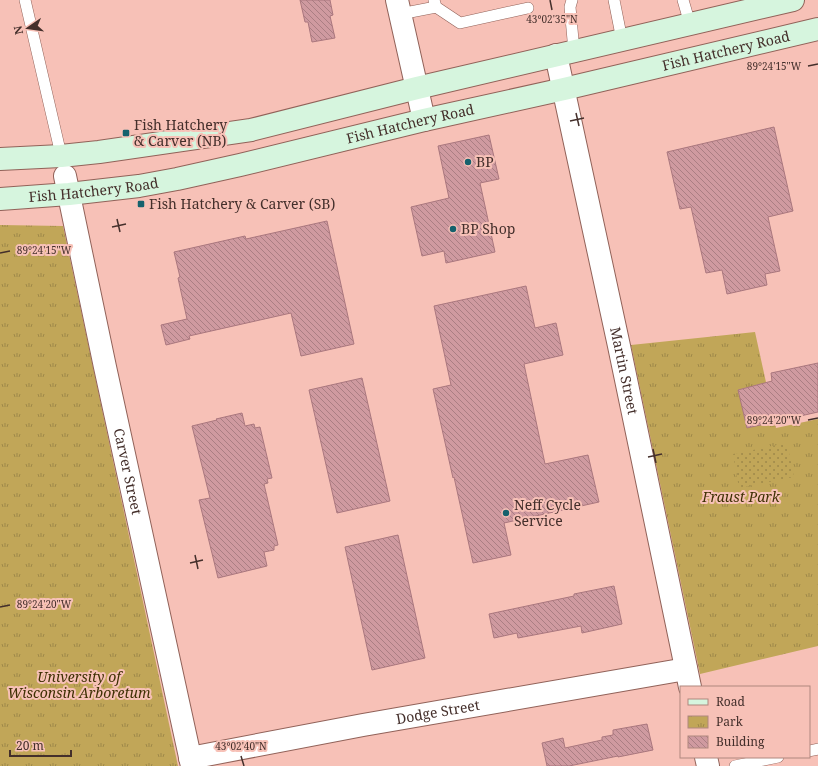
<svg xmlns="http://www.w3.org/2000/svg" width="818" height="766" viewBox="0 0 818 766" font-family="'Noto Serif',serif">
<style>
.park{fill:url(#park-tufts)}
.garden{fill:url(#garden-dots)}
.building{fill:url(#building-back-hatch);stroke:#aa777e}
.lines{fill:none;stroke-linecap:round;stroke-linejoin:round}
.lane-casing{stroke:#916259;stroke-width:12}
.street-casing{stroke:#916259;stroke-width:24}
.secondary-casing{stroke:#916259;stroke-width:24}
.lane{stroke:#fff;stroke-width:11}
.street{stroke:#fff;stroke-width:22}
.secondary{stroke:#d6f5de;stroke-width:22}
.ticks{fill:none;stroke:#442f2b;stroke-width:1.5}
.poi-dot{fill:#15616d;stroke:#f7c1b7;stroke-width:1.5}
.labels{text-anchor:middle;stroke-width:4;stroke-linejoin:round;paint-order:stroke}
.street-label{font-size:14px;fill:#442f2b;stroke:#f7c1b7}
.poi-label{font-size:14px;fill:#442f2b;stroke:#f7c1b7;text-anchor:start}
.park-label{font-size:14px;font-style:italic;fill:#3e3003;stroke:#f7c1b7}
.ticks-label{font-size:10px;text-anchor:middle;fill:#442f2b;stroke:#f7c1b7;stroke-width:4;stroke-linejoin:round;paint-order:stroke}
</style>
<defs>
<pattern id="park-tufts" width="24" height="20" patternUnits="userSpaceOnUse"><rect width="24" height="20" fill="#c1a658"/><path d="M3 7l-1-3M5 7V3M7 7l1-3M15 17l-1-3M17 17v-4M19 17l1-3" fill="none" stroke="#9e8849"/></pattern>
<pattern id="garden-dots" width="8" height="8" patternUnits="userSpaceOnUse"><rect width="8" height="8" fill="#c1a658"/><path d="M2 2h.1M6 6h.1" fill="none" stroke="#9e8849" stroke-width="1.8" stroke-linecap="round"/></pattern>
<pattern id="building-back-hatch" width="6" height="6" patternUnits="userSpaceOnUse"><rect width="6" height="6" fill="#cf9aa0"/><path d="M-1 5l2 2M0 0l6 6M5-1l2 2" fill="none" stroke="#aa7e83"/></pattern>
</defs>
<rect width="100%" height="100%" fill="#f7c1b7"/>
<!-- park -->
<g class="park">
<polygon points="0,225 63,226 178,766 0,766"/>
<polygon points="755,332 776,428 818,419 818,646 700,674 631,345"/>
</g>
<!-- garden -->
<polygon class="garden" points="787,443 794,477 739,488 733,454"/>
<!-- building -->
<g class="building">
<polygon points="300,0 330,0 333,15 330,16 335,38 312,42 308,22 305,22"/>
<polygon points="774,127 793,211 768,217 780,271 765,274 767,285 727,294 722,270 706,273 691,207 680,209 667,152"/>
<polygon points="489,135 499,179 480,183 495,252 446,263 444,251 422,256 411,207 449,198 438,146"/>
<polygon points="327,221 354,344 301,356 291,313 189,336 190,339 166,345 161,325 187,319 178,278 180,277 174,252 245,236 246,239"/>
<polygon points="526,286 535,328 556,323 563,355 524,364 545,464 588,455 599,502 504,523 511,555 473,563 454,477 453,478 433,389 451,385 434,306"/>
<polygon points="818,363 818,412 747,428 738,390 772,381 771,373"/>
<polygon points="362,378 390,501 337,513 309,390"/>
<polygon points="242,413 245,426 254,424 255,428 260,427 272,478 267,479 268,483 264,484 278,545 274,546 274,550 264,552 267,566 218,578 199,500 210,498 192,426 217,420 216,419"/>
<polygon points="398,535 425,658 372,670 345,547"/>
<polygon points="614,586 622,624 582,633 581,626 518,638 517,633 494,638 489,614 574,596 574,594"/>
<polygon points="647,724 653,750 618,757 618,756 569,766 547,766 542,743 563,738 565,748 602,740 602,737 613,735 613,730"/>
</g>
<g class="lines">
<defs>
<g id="lane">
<polyline points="25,0 62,159"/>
<polyline points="434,0 436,7 460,23 528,8"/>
<polyline points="572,0 570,7 574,51"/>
<polyline points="614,0 622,40"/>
<polyline points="683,0 690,24"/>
<polyline points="400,14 436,7"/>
<polyline points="809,751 818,749"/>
<polyline points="735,766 778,757"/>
</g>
<g id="street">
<polyline points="397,0 424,120"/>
<path id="s1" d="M 556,55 L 619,346 L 690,687"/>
<path id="s2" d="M 65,176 L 105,367 L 192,766"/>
<polyline points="706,757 708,766"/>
<path id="s3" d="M 190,758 L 363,725 L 686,669"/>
</g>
<g id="secondary">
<polyline points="0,159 61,156 99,152 251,130 417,88 793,0"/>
<path id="s4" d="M 0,199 L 69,194 L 139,186 L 177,179 L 240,165 L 424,120 L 564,89 L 818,29"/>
</g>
</defs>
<!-- lane casing -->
<use href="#lane" class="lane-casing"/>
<!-- street casing -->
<use href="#street" class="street-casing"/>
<!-- secondary casing -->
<use href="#secondary" class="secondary-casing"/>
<!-- lane -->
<use href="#lane" class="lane"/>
<!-- street -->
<use href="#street" class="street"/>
<!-- secondary -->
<use href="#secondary" class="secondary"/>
</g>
<!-- ticks -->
<path class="ticks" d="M 550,0 L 552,10M 808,66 L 818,64M 576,113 L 579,126M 570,121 L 584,118M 117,219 L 120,232M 112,227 L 126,224M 0,253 L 10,251M 808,420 L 818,418M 653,449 L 656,463M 648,457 L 662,454M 195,555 L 198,569M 190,563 L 203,560M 0,607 L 10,605M 241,756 L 244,766"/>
<!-- markers -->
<g class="poi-dot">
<rect x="122" y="129" width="8" height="8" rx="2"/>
<circle cx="468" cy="162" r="4"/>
<rect x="137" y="200" width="8" height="8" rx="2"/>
<circle cx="453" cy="229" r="4"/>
<circle cx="506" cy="513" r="4"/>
</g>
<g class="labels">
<!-- street labels -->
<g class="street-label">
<text dy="5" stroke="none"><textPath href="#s4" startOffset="742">Fish Hatchery Road</textPath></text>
<text dy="5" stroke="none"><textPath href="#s4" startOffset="418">Fish Hatchery Road</textPath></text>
<text dy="5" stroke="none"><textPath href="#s4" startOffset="94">Fish Hatchery Road</textPath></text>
<text dy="5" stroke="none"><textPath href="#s1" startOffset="323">Martin Street</textPath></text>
<text dy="5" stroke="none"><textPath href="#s2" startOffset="302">Carver Street</textPath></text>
<text dy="5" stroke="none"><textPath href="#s3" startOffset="252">Dodge Street</textPath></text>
</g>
<!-- poi labels -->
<g class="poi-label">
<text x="134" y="130">Fish Hatchery<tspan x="134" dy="16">&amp; Carver (NB)</tspan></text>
<text x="476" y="167">BP</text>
<text x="149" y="209">Fish Hatchery &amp; Carver (SB)</text>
<text x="461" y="234">BP Shop</text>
<text x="514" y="510">Neff Cycle<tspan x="514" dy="16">Service</tspan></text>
</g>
<!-- park labels -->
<g class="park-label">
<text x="741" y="502">Fraust Park</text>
<text x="79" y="682">University of<tspan x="79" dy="16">Wisconsin Arboretum</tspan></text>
</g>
</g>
<g class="ticks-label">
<text x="552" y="23">43°02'35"N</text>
<text x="774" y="70">89°24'15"W</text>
<text x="44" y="254">89°24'15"W</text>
<text x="774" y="424">89°24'20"W</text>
<text x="44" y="608">89°24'20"W</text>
<text x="241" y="750">43°02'40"N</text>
</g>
<!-- legend -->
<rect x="680" y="686" width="130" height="72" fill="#f7c1b7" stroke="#af877f"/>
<rect x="688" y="699" width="20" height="6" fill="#d6f5de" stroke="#af877f"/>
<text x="716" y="706" font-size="12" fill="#442f2b">Road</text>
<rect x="688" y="716" width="20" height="12" fill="url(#park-tufts)" stroke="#af877f"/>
<text x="716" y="726" font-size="12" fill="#442f2b">Park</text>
<rect x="688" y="736" width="20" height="12" fill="url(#building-back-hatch)" stroke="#af877f"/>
<text x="716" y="746" font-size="12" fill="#442f2b">Building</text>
<!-- north arrow -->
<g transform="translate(28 28) rotate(257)" stroke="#f7c1b7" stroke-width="3" paint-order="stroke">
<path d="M0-3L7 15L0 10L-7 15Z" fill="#442f2b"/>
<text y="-6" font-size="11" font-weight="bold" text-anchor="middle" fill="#442f2b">N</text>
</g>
<!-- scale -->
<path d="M10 750v6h61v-6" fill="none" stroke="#442f2b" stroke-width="2"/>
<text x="16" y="750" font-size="12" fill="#442f2b" stroke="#f7c1b7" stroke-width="3" paint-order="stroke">20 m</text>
</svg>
